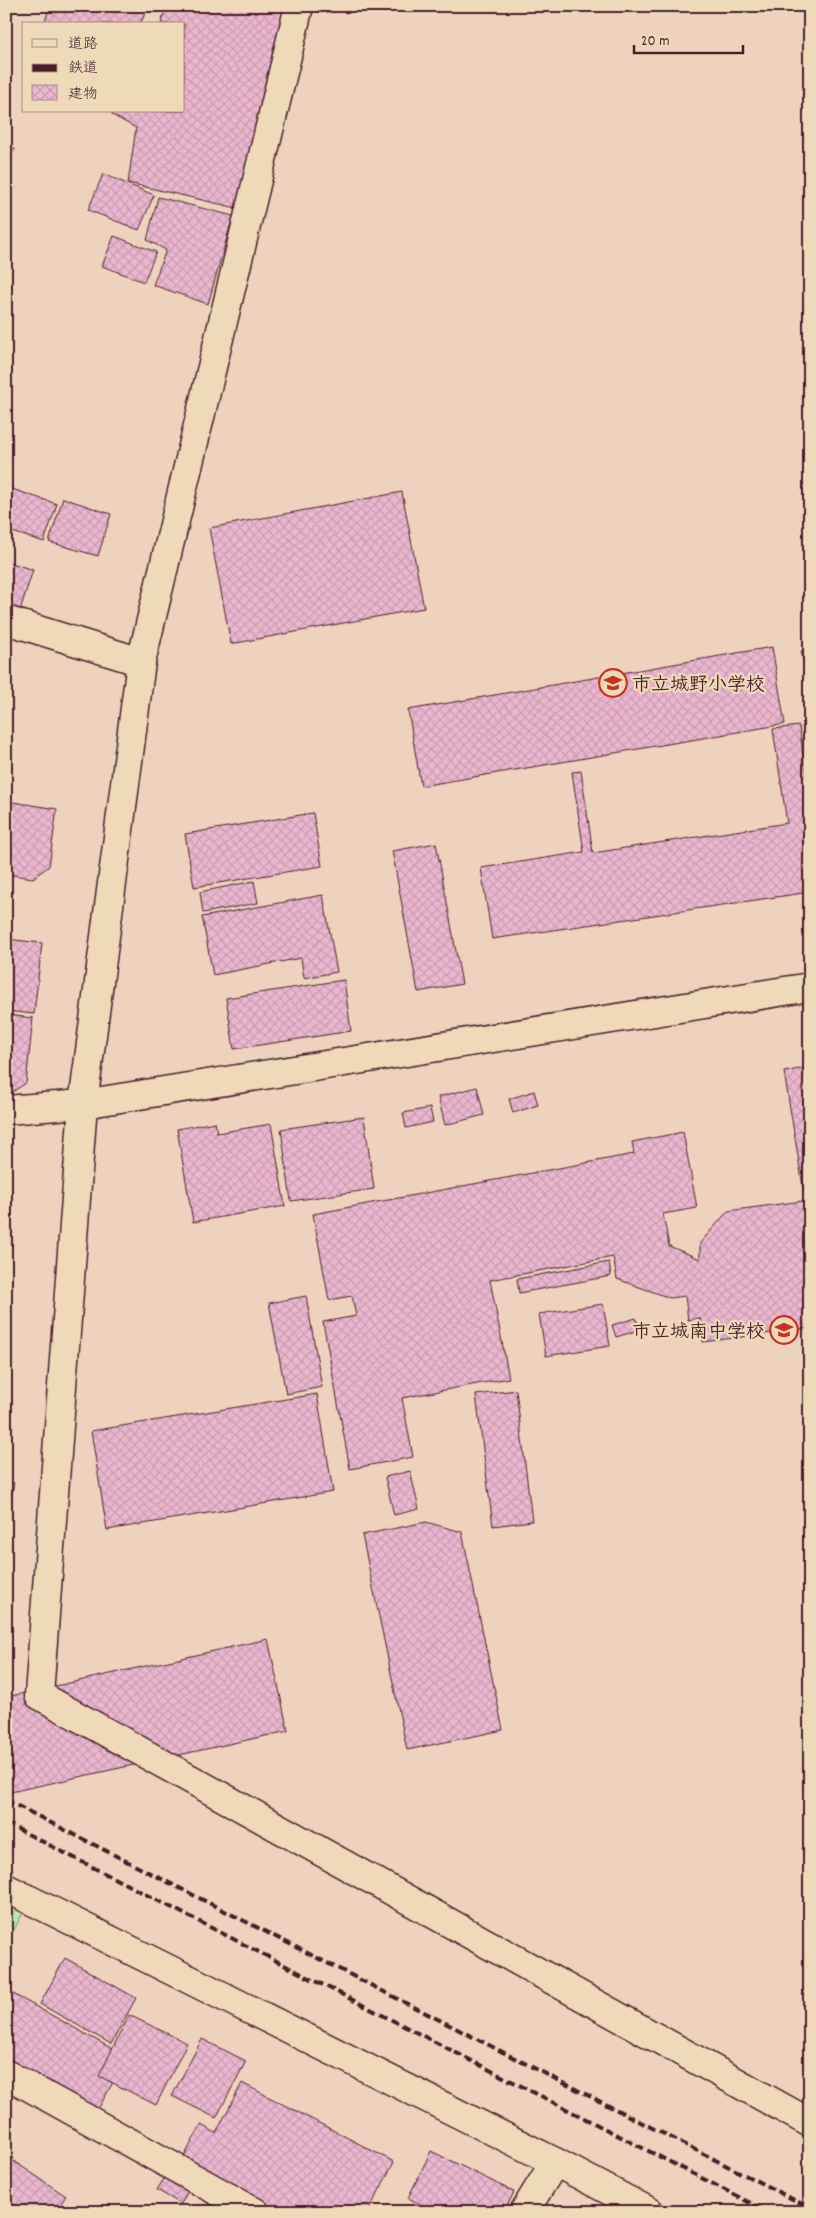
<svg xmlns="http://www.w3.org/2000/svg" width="816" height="2218" viewBox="0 0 816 2218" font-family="Dekko,'Klee One',sans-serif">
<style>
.park{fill:url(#park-tufts);stroke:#82846a}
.building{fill:url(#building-cross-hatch);stroke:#4a1f2b}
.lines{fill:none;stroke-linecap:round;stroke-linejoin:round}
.street-casing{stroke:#4a1f2b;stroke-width:31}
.secondary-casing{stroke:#4a1f2b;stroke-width:31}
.street{stroke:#eedab8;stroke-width:28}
.secondary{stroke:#eedab8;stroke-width:28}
.rail{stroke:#4a1f2b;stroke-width:4;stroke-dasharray:8 4;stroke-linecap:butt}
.labels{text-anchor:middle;stroke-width:4.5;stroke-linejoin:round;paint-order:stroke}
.poi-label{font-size:19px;font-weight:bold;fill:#4a1f2b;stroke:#eedab8;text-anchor:start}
</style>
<defs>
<pattern id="park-tufts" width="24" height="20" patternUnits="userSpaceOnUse" patternTransform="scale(1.25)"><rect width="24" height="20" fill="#b9e9a8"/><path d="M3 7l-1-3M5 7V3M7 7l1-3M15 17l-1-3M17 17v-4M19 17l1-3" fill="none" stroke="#a1c791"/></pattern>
<pattern id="building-cross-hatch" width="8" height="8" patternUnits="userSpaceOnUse" patternTransform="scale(1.25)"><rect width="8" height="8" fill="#ebb6cf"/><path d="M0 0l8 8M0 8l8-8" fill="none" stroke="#cb9cb2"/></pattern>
</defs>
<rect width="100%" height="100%" fill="#edd3bd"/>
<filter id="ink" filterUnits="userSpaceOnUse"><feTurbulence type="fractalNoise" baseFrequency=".02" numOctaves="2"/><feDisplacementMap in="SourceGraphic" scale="10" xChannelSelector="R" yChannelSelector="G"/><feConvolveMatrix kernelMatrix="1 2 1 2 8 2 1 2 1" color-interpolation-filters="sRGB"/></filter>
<g filter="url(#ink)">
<!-- park -->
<polygon class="park" points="6,1897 26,1907 6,1945"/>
<!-- building -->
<g class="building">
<polygon points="50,6 83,8 83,6 149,6 140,24 44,24"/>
<polygon points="166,6 286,6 237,208 128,183 136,128 112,115 113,111 184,111 184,24 161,24"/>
<polygon points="6,145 15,149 6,166"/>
<polygon points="103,174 154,195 139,230 88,210"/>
<polygon points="158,197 233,216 208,304 153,285 166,250 147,240"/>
<polygon points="114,236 156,252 144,282 102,266"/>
<polygon points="6,487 57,504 44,542 6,530"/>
<polygon points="402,492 424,608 231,644 209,528"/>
<polygon points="63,498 111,514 98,556 49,542"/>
<polygon points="6,561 33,570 20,610 6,605"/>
<polygon points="772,647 785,724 421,786 408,710"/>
<polygon points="810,649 810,688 801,651"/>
<polygon points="6,717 10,718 6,744"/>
<polygon points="799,726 810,799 810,892 492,939 481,868 584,852 572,772 581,771 593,853 787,823 773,729"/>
<polygon points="6,801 57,809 49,866 33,878 6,874"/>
<polygon points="313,813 322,866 194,887 185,834"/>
<polygon points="436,843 462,984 418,992 392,851"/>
<polygon points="254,881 258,903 203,913 200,892"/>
<polygon points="323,895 337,972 304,978 301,958 213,975 202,917"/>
<polygon points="6,939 42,943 34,1014 6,1011"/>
<polygon points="344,980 351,1031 234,1049 226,998"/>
<polygon points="6,1015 33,1018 26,1083 6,1096"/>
<polygon points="810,1067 810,1192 804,1192 784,1072"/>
<polygon points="477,1087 484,1115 445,1125 438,1097"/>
<polygon points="534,1091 538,1105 513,1113 509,1099"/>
<polygon points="430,1108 433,1122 406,1128 403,1113"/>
<polygon points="364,1117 374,1189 291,1201 281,1129"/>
<polygon points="215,1122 217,1133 271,1124 285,1206 193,1222 177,1129"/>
<polygon points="683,1132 697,1208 663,1214 669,1246 700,1259 700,1243 728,1211 810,1200 810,1328 703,1342 700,1318 688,1320 685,1296 670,1298 617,1279 613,1257 490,1280 509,1378 402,1398 413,1457 350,1469 323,1322 356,1316 352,1296 329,1300 313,1214 634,1154 632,1142"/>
<polygon points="6,1190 12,1191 6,1214"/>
<polygon points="609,1262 611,1276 519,1293 517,1279"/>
<polygon points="306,1296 322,1387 286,1394 269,1303"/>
<polygon points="603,1304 610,1346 546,1356 539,1314"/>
<polygon points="636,1318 639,1330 616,1337 612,1325"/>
<polygon points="516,1390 532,1521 493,1526 476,1395"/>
<polygon points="317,1394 333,1492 107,1530 91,1431"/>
<polygon points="410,1471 419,1509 394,1515 385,1477"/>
<polygon points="6,1481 14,1483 7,1519 6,1519"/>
<polygon points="426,1522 462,1532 503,1730 407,1750 362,1535"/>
<polygon points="268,1639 288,1731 6,1793 6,1697"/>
<polygon points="65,1958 136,1998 111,2044 40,2004"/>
<polygon points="6,1990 127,2057 97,2111 6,2061"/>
<polygon points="129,2015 187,2043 156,2105 99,2076"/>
<polygon points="202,2039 246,2061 216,2118 172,2096"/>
<polygon points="242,2083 394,2162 368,2212 263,2212 178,2168 201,2125 216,2133"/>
<polygon points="431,2151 514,2192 504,2212 436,2212 408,2198"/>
<polygon points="6,2156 66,2196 55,2212 6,2212"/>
<polygon points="166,2175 189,2189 181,2204 157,2190"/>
<polygon points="580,2205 596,2212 577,2212"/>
</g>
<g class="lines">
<defs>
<g id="street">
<polyline points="6,620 141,662"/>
<polyline points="6,1888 555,2162 650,2212"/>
<polyline points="6,2074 255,2212"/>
<polyline points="524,2212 555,2162"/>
</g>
<g id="secondary">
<polyline points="299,6 141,662 83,1104 39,1695 810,2123"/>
<polyline points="6,1110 83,1104 810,987"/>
</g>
</defs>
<!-- street casing -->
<use href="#street" class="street-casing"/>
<!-- secondary casing -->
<use href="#secondary" class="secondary-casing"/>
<!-- street -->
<use href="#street" class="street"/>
<!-- secondary -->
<use href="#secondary" class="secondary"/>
<!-- rail -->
<g class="rail">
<polyline points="6,1800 810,2208"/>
<polyline points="6,1823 768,2212"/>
</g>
</g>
</g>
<!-- icons -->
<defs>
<symbol id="school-ring" viewBox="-11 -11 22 22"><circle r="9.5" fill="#eedab8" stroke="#c8321e" stroke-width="1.5"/><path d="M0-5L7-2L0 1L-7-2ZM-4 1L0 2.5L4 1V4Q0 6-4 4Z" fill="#c8321e"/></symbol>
</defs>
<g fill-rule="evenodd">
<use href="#school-ring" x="597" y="667" width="32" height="32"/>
<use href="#school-ring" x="768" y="1314" width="32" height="32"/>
</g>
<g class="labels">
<!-- poi labels -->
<g class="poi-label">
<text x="632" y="690">市立城野小学校</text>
<text x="765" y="1337" text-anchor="end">市立城南中学校</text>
</g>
</g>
<!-- margin -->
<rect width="816" height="2218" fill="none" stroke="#eedab8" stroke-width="25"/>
<rect x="12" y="12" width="791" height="2193" fill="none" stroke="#4a1f2b" stroke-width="2" filter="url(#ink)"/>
<!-- legend -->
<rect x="22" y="22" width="162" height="90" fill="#eedab8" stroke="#ac8f80"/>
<rect x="32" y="39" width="25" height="8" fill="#eedab8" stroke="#ac8f80"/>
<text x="68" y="48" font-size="15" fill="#4a1f2b">道路</text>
<rect x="32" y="64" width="25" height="8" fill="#4a1f2b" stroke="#ac8f80"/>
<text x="68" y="72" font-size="15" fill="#4a1f2b">鉄道</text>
<rect x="32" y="85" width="25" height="15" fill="url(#building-cross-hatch)" stroke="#ac8f80"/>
<text x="68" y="98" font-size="15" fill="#4a1f2b">建物</text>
<!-- scale -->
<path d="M634 45v8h109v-8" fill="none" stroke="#4a1f2b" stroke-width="2.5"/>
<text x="641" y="45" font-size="15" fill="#4a1f2b" stroke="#eedab8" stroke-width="4" paint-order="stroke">20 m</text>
</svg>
